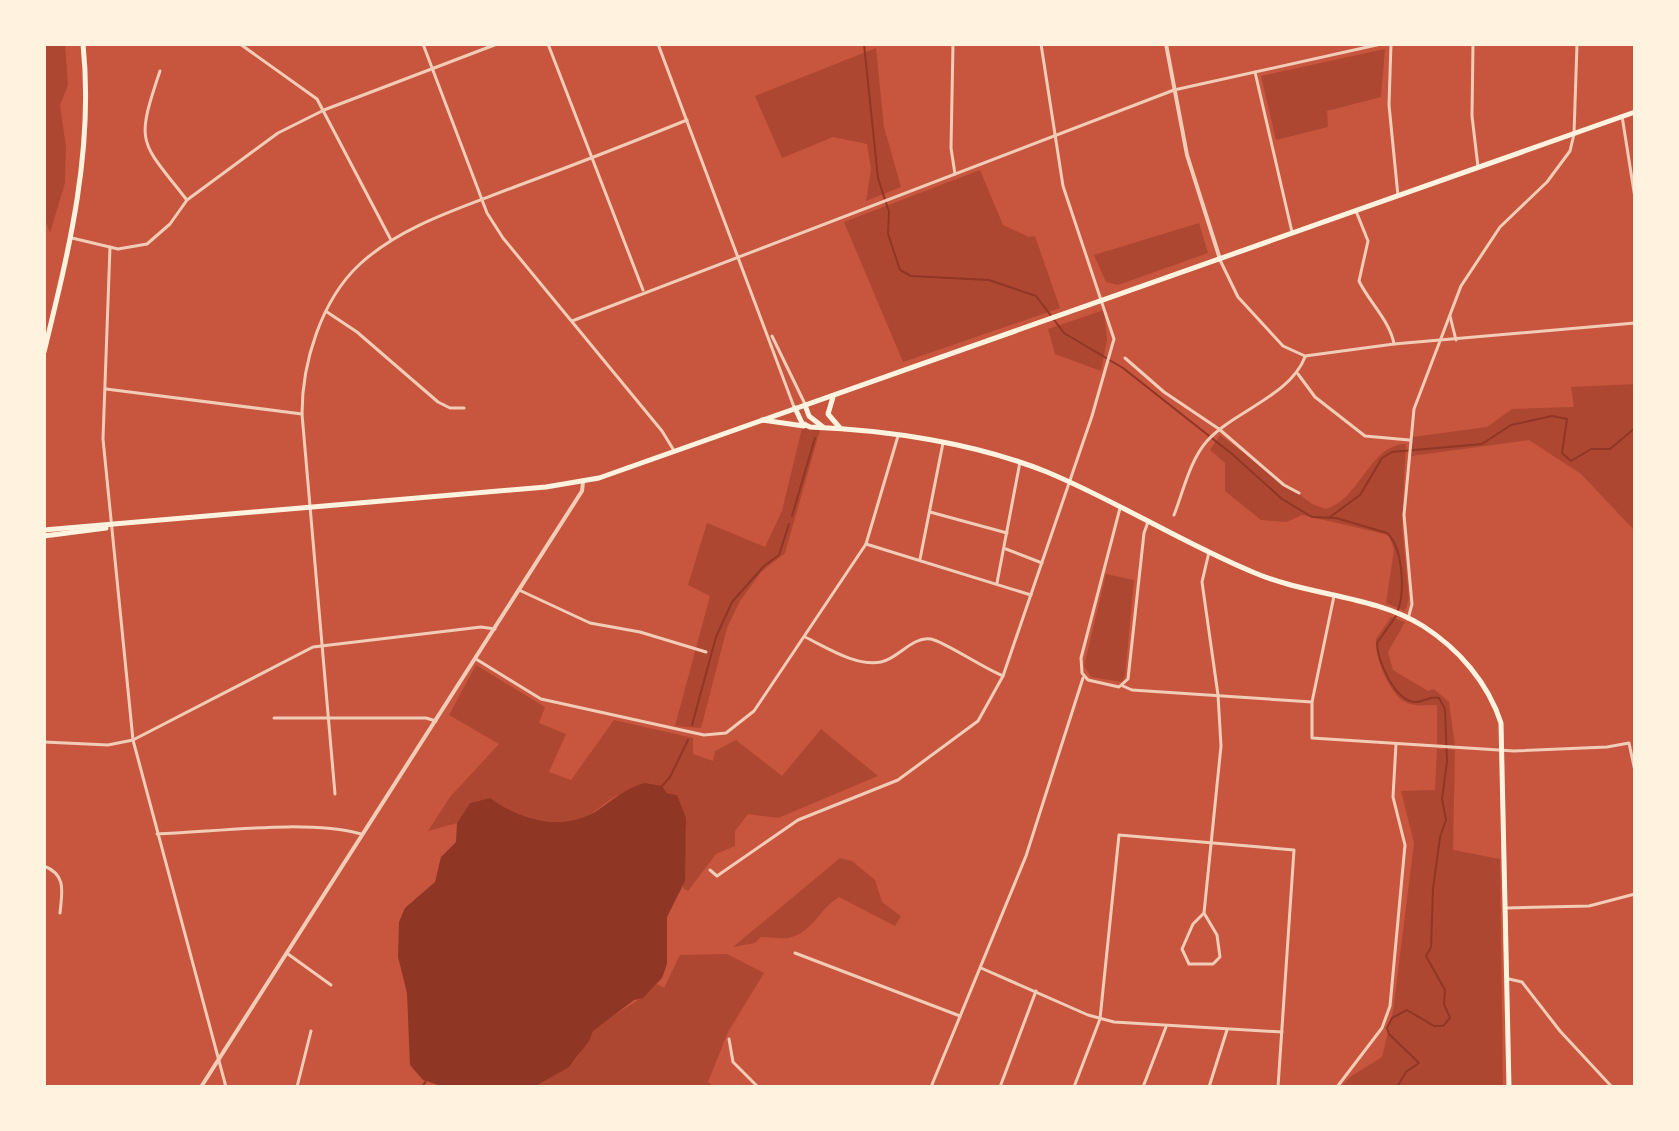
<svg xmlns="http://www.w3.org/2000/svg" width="1679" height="1131" viewBox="0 0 1679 1131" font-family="Helvetica,sans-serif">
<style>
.green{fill:#ae4732}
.water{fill:#8f3625}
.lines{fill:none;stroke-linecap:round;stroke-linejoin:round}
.stream{stroke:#8f3625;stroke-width:2}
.minor{stroke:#f1ccb7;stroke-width:3}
.tertiary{stroke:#f1ccb7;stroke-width:4}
.primary{stroke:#fff3e0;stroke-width:5}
</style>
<rect width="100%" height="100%" fill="#c8553d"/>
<!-- green -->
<g class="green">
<polygon points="44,44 65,44 68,85 60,105 66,147 65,183 50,233 44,217"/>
<polygon points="876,48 884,127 901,187 866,201 871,169 867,144 833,137 782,158 755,96"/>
<polygon points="1385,49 1381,97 1327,111 1328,127 1276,140 1261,76"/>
<polygon points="980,170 1003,225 1029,237 1035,236 1060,308 903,362 844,222"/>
<polygon points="1199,223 1208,253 1118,285 1106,282 1094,255"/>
<polygon points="1104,310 1107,340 1101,371 1055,354 1048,329"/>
<polygon points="1635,384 1635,531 1581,474 1529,440 1411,456 1412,437 1487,427 1512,409 1574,407 1571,387"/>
<polygon points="802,428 820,430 785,553 761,572 740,601 727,628 701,728 675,726 710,596 688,585 707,523 765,547 782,511"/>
<path d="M 1220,435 L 1312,504 L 1326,509 C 1360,499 1370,444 1406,444 L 1402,526 L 1409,598 L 1405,611 L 1386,603 L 1394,550 L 1389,535 L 1302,515 L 1287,522 L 1261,520 L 1225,491 L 1225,463 L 1210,450 Z"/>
<polygon points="1106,574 1134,580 1125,676 1122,682 1091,677 1084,666"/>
<path d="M 1391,617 L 1405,622 L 1388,652 L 1393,670 L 1428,691 L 1434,689 L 1449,702 L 1455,746 L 1437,744 L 1437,705 C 1427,705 1414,707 1405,702 C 1389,694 1374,655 1376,639 Z"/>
<path d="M 476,665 L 545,707 L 539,723 L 566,734 L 549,772 L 571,780 L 614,720 L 693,738 L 693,754 L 713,761 L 715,751 L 736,740 L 782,776 L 821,729 L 878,776 L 778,818 L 748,814 L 735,831 L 735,846 L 716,854 L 688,891 L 683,888 L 686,827 L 677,795 L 667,793 L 662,786 C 647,789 626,790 614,797 C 603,804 595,812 583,818 C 553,832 515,816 490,798 L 470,803 L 457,823 L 428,831 L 450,797 L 499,744 L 449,715 Z"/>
<polygon points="1437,749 1455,750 1453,850 1500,859 1503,1087 1341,1087 1350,1077 1382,1057 1393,1011 1414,843 1401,791 1435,790"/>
<path d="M 840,858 L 852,861 L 875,880 L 882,902 L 901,916 L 895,926 L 839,897 C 819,909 813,933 788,938 C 780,939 770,937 761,937 L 755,943 L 733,947 Z"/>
<path d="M 727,954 L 764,973 L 728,1032 L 708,1082 L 715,1087 L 534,1087 C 545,1078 561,1073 571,1064 C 583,1054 586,1037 596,1028 C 616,1012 640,1002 657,984 L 664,988 L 680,955 Z"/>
</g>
<!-- water -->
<path class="water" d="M 645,783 L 662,786 L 667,793 L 677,795 L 686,818 L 685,881 L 667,917 L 667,964 L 662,978 L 643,998 L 634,1000 L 593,1031 L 589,1041 L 569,1067 L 534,1087 L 444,1087 L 423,1080 L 410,1065 L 407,993 L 398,957 L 399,922 L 405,908 L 435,882 L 441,857 L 456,842 L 457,823 L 470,803 L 490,798 C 524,822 565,833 601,808 C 616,797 627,788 645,783 Z"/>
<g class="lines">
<!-- stream -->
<g class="stream">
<path d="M 864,44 L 878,178 L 889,212 L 888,234 L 900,270 L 911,276 L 989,280 L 1036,296 L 1064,333 L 1123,368 L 1232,454 L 1282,499 L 1312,517 L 1336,518 L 1387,533 C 1403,548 1405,590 1398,610"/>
<polyline points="792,516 815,438"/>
<polyline points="1330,517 1360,495 1382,458 1392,452 1482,444 1511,425 1552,416 1567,419 1562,453 1571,461 1591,449 1610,449 1635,428"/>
<path d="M 1396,616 L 1377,643 C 1378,662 1394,699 1414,702 C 1425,703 1429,695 1439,698 L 1445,709 L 1447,762 L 1442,799 L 1446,820 L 1440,837 L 1433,889 L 1431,947 L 1426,956 L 1445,990 L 1444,1004 L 1450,1018 L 1443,1026 L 1434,1026 L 1407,1010 L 1392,1018 L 1387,1028 L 1389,1034 L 1419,1063 L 1406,1072 L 1397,1087"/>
<polyline points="692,725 716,637 732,602 764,566 779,555 789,524"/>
<polyline points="662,786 670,777 688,740"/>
<polyline points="422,1087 426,1081"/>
</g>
<!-- minor -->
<g class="minor">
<polyline points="240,44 317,99 391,240"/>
<polyline points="423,44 487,213 503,238 662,431 673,449"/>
<polyline points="548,44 643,290"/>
<polyline points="658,44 794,407"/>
<polyline points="953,44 951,148 955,174"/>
<polyline points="1391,44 1389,105 1398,196"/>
<polyline points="1473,44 1472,116 1478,167"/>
<path d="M 160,71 C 135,145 140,140 186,199"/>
<polyline points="1255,72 1292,232"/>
<polyline points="1622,116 1635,198"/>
<path d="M 1356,211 L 1368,241 L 1359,281 C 1369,302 1390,321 1394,344"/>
<polyline points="72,238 118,249 147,244 170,224 187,200 278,133 324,110 497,44"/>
<polyline points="110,247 103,439 133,740 226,1087"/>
<polyline points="1220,260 1238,297 1283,346 1305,356 1394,344 1635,323"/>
<polyline points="327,312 357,332 438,402 450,408 464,408"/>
<polyline points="1450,316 1456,340"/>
<polyline points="572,321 1174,90 1381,44"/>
<polyline points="772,336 805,404"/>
<polyline points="1125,358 1164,392 1219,429 1284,485 1299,493"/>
<polyline points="1298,374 1315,397 1365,436 1409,440"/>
<polyline points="106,389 302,414"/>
<polyline points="1120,508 1081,658 1082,673 1088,680 1119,687 1128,679 1144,533 1148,522"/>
<polyline points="930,512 1007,533"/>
<path d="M 1174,515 C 1183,492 1190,460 1207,441 C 1234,411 1290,396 1305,357"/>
<polyline points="866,544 1031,595"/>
<polyline points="1006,549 1042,563"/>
<polyline points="920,559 943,443"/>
<polyline points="997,583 1020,462"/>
<polyline points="519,590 590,623 640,632 706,652"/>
<polyline points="1334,596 1312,702 1312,738 1514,751 1607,747 1629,743 1635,771"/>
<polyline points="1408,619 1412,604 1404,515 1414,409 1461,286 1500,227 1547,182 1570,151 1574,134 1577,44"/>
<path d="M 805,637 C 826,647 856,667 881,662 C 898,659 912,636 931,639 C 945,642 983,668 1003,676"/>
<polyline points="476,659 541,699 704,735 726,733 754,711 866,544 898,436"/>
<polyline points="1123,686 1132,690 1312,702"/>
<polyline points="274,718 426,718 436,721"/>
<polyline points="44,742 108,745 133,740 313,647 481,627 495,629"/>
<path d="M 335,794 L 302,414 C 302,363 321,300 360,264 C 402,225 464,207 517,186 C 574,165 630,143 687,120"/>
<path d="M 157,834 C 215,832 307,819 361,834"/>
<path d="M 44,866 C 67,875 62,892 60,913"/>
<polyline points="710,870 717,876 798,820 898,780 978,721 1003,676 1092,416 1114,339 1063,186 1041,44"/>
<polyline points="1507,908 1589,906 1635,894"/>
<polyline points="1204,913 1217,935 1220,957 1213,964 1189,964 1182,949 1193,924 1204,913 1221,746 1218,695 1202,582 1209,552"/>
<polyline points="795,953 960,1016"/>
<polyline points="288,954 331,985"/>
<polyline points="981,968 1088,1015 1114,1022 1282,1032"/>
<polyline points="1509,979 1522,982 1560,1031 1612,1087"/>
<polyline points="729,1039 733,1062 758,1087"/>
<polyline points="297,1087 311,1031"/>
<polyline points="931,1087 1026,856 1083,678"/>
<polyline points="1000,1087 1036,991"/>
<polyline points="1074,1087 1100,1019 1119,835 1294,850 1278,1087"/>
<polyline points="1143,1087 1166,1027"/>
<polyline points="1209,1087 1227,1030"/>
<polyline points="1337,1087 1382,1028 1390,1006 1405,845 1393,797 1396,744"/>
</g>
<!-- tertiary -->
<g class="tertiary">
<polyline points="1166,44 1187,155 1220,259"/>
<polyline points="201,1087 582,491 583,482"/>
</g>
<!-- primary -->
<g class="primary">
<path d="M 44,352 C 69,250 94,150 83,44"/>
<polyline points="833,397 828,414 840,428"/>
<polyline points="805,405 809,416 823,427"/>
<path d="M 795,408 L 802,423 L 810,427 C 888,430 975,443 1047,472 C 1119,502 1184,544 1255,573 C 1309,596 1373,595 1423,626 C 1459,649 1488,683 1501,723 L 1509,1087"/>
<polyline points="762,420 804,426"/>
<polyline points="44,530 546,487 599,478 1635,112"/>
<polyline points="44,536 106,528"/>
</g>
</g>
<!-- border -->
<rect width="1679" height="1131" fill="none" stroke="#fff3e0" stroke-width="92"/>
</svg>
